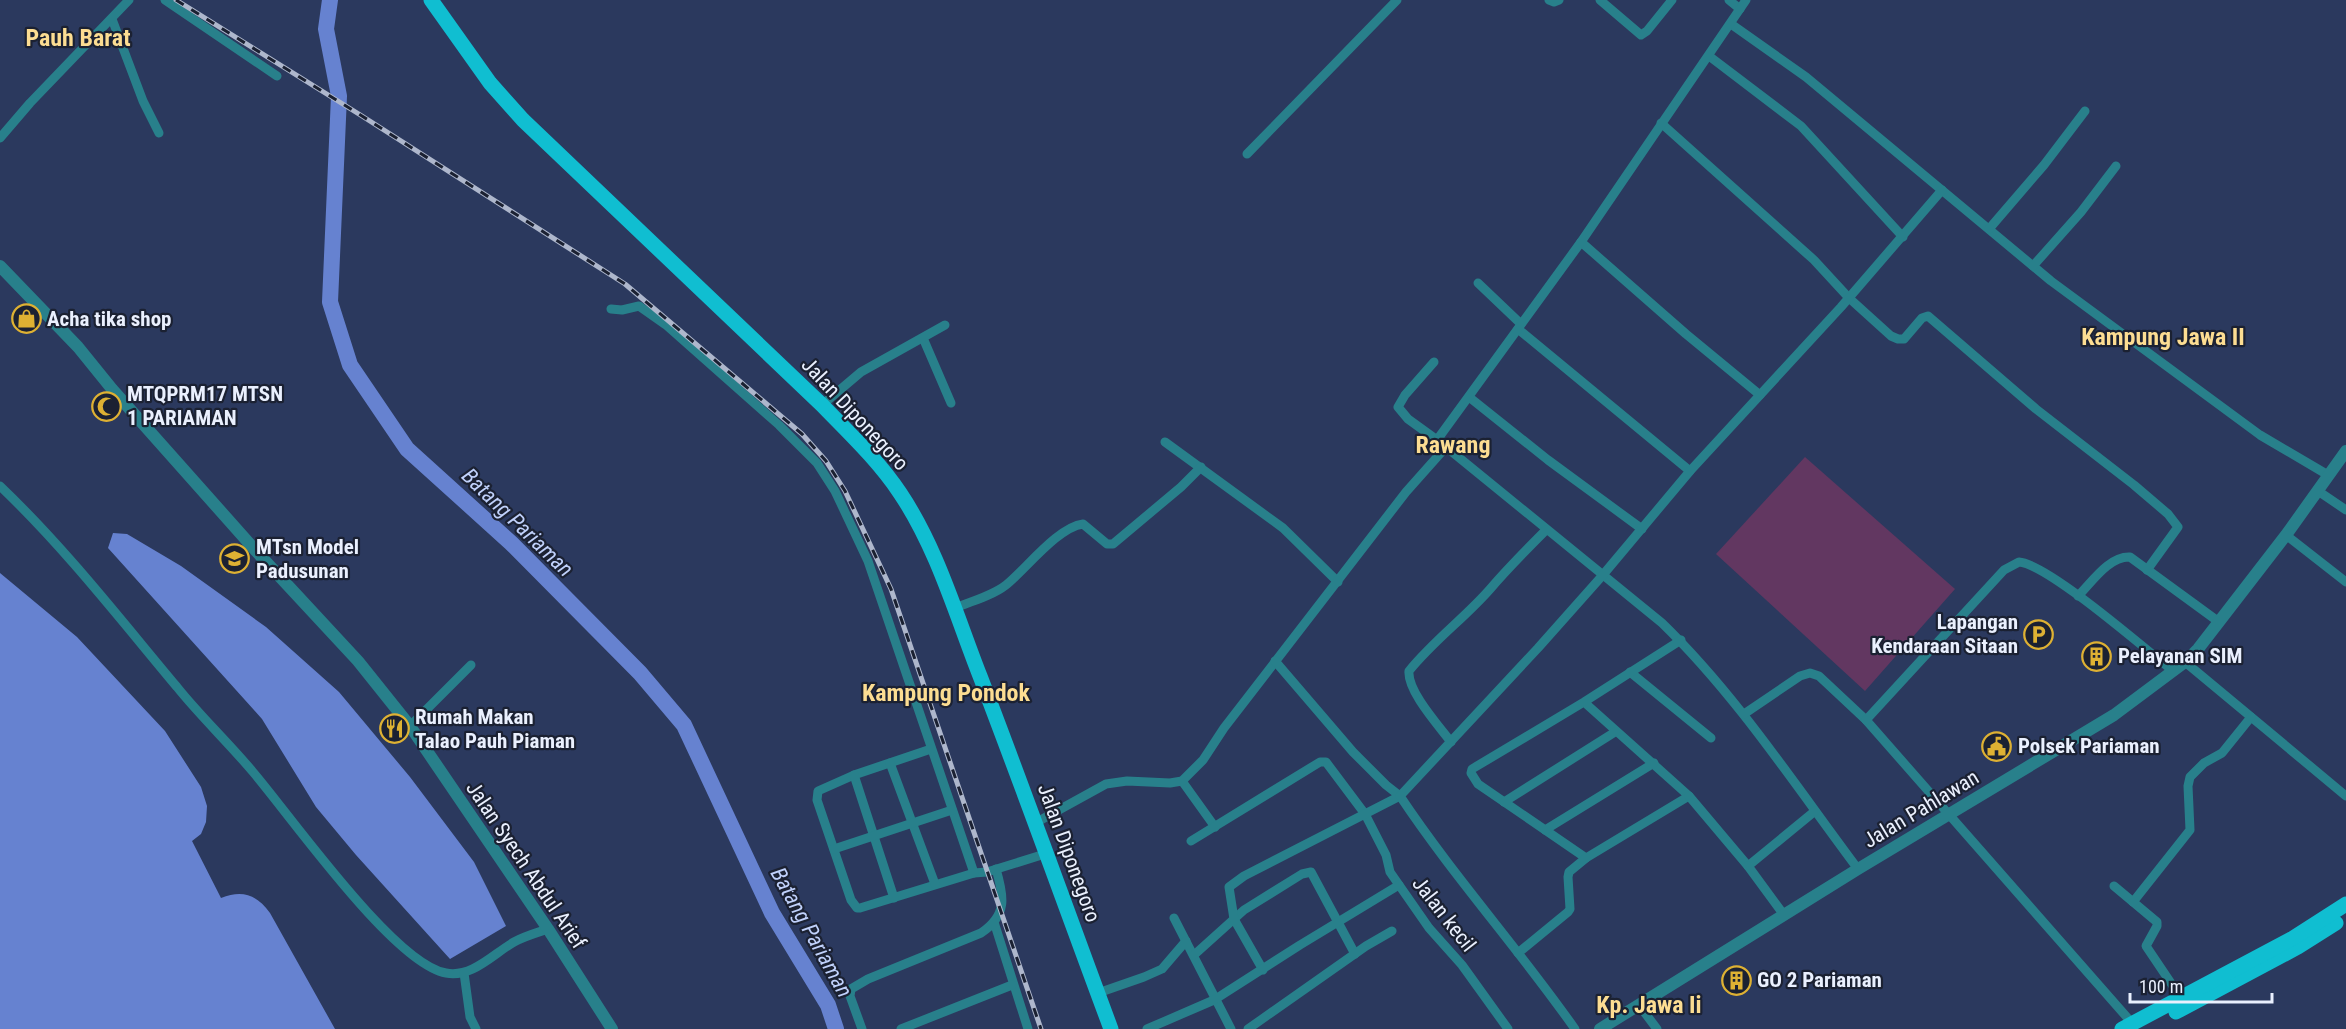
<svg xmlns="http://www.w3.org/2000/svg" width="2346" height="1029" viewBox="0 0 2346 1029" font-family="'Roboto Condensed',sans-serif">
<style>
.green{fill:#623761}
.water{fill:#6682d0}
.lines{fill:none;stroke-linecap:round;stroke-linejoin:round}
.river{stroke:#6682d0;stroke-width:16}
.minor{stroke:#28808b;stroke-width:9}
.tertiary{stroke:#28808b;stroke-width:12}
.primary{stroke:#10bed1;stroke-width:15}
.rail-casing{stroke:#aeb7cc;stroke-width:5}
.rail{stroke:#1b2132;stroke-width:3;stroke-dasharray:9;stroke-linecap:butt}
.labels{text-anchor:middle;stroke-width:4.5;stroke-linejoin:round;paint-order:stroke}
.poi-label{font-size:21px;font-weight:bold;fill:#eaf0fe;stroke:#1b2132;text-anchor:start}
.street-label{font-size:21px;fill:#eaf0fe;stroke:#1b2132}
.water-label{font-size:22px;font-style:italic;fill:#c0d1fb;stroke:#1b2132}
.quarter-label{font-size:24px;font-weight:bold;fill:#fcdd92;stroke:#1b2132}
</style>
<rect width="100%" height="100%" fill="#2b395e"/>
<!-- green -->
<polygon class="green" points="1805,457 1955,589 1865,691 1716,554"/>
<!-- water -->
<g class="water">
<polygon points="113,533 127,534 181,566 266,627 339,692 410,777 474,862 506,926 450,959 356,855 316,807 262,719 108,548"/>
<path d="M 0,573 L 77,637 L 165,731 L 201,787 L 207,806 L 206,822 L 201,834 L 192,841 L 221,898 C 242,890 256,894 270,913 L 335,1029 L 0,1029 Z"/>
</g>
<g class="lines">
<!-- river -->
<polyline class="river" points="330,0 326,29 339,96 330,302 350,365 407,449 511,543 640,673 684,725 772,913 828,1005 836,1029"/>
<!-- minor -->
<g class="minor">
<polyline points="165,0 277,76"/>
<polyline points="1549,0 1554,2 1559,0"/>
<polyline points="1600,0 1641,35 1647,31 1672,0"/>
<polyline points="1729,0 1740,9"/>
<polyline points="112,19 143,101 159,133"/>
<polyline points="1731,24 1806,77 2051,281 2260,435 2328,475"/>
<polyline points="1709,56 1801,126 1903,237"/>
<polyline points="1661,123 1814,260 1849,298 1891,336 1898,339 1904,339 1922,318 1928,316 2036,409 2134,485 2168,514 2178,527 2147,570"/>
<polyline points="0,138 30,103 129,0"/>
<polyline points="1247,154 1397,0"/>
<polyline points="1989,229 2044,165 2085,111"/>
<polyline points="1581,242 1686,334 1760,395"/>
<polyline points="2033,266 2081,212 2116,166"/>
<polyline points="1478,283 1521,324"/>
<polyline points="611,309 622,310 639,306 666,325 779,425 817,463 835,491 868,561 974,873 987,872 1048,853"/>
<polyline points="1518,329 1690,471"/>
<polyline points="923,338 951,403"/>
<polyline points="1434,362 1405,395 1398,407 1408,419 1437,440"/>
<polyline points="1469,397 1548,460 1642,529"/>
<polyline points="822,405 861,372 945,325"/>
<polyline points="1165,442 1283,528 1338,582"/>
<path d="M 1446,447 L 1662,623 C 1737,696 1795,785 1858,869"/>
<path d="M 0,486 C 65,548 120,619 177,687 C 201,717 229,743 253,772 C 290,815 394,964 446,973 C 472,978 493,954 514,942 C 525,936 536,933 548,929"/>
<polyline points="2318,491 2346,510"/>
<polyline points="2286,535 2346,582"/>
<path d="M 2078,596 C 2092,582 2109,556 2130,557 L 2219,622"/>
<path d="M 954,608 C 970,602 992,596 1006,585 C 1026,569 1058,527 1083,524 L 1107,544 L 1113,544 L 1181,487 L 1201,467"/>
<polyline points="2185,662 2346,796"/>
<polyline points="1630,672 1711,738"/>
<polyline points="1584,702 1689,796 1586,858 1478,784 1471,773 1472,769 1584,702 1681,640"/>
<polyline points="1744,714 1800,676 1810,673 1819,676 1866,720 2132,1023"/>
<path d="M 1866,720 L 2004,570 L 2019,562 C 2048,564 2145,649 2173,671"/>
<polyline points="410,726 471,665"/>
<path d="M 1451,742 C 1439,726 1407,691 1409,671 C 1434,640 1466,617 1491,588 C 1508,568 1527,549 1546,530"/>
<polyline points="931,749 854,775 818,791 817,800 851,900 857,908 860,908 974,873"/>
<polyline points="890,763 935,884"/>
<polyline points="854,775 894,898"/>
<polyline points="1182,781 1215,827"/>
<polyline points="1689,796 1748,866 1815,811"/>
<polyline points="1504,802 1615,732"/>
<polyline points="1037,822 1106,784 1127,781 1170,783 1182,781 1203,760 1224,728 1406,492 1446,447 1437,440 1581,242 1746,0"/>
<polyline points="1545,830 1654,763"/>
<polyline points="1191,841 1320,762 1326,762 1365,814 1386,855 1390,872 1429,928 1462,965 1508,1029"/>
<polyline points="834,849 952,810"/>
<polyline points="1748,866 1784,915"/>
<polyline points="2114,886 2157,922 2157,926 2146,946 2181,998"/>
<polyline points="2133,902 2190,830 2188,786 2190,777 2204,763 2222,753 2251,717"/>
<polyline points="1174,918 1231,1029"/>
<polyline points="994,922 1028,1029"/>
<polyline points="1518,953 1568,912 1570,909 1568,877 1569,872 1586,858"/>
<polyline points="1194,955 1244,910 1302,874 1311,872 1355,954"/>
<polyline points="1263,970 1234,919 1229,887 1244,876 1400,796 1386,785 1353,752 1275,661"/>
<polyline points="464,973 470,1017 476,1029"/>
<polyline points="1098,993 1144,977 1162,969 1186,941"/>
<polyline points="1639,1005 1657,1029"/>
<path d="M 862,1029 L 850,996 L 851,989 L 868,979 L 981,933 C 1008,915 1004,896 996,869"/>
<polyline points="901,1029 1012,985"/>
<polyline points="1147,1029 1214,1000 1300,945 1399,885"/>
<polyline points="1248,1029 1366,946 1392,931"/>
<path d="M 1575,1029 C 1519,949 1454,877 1400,796 L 1538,648 L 1602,576 L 1690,471 L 1841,307 L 1942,190"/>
</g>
<!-- tertiary -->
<g class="tertiary">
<polyline points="0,266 78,347 112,389 256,551 358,661 410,726 548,929 612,1029"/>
<polyline points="1600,1029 1858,869 2114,715 2185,662 2198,649 2286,535 2346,451"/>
</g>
<!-- primary -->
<g class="primary">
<path d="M 431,0 L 490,83 L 523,120 L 822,405 C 849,433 878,460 900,493 C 937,548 956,615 980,676 C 1025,793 1067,911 1111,1029"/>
<polyline points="2176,1012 2298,947 2336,923"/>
<polyline points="2122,1029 2293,938 2346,904"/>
</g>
<defs>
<polyline id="rail" points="176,0 362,116 625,284 802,434 826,461 845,491 891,589 1041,1029"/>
</defs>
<!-- rail casing -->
<use href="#rail" class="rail-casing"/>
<!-- rail -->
<use href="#rail" class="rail"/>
</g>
<!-- icons -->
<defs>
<symbol id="shop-ring" viewBox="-11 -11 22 22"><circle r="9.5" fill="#1b2132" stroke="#deb133" stroke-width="1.5"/><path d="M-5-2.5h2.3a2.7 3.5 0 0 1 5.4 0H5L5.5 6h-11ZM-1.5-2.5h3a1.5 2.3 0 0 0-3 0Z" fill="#deb133"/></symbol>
<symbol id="mosque-ring" viewBox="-11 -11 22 22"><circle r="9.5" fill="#1b2132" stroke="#deb133" stroke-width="1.5"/><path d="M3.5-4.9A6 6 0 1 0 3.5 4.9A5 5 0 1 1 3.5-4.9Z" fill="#deb133"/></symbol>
<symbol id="school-ring" viewBox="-11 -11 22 22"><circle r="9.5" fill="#1b2132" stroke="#deb133" stroke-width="1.5"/><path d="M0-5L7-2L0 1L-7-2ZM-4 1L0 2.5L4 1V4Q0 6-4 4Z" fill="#deb133"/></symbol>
<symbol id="parking-ring" viewBox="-11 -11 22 22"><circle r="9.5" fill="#1b2132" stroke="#deb133" stroke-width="1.5"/><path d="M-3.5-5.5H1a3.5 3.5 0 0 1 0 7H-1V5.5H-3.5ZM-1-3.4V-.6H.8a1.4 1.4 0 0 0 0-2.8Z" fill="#deb133"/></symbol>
<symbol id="building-ring" viewBox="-11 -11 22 22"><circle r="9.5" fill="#1b2132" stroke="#deb133" stroke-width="1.5"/><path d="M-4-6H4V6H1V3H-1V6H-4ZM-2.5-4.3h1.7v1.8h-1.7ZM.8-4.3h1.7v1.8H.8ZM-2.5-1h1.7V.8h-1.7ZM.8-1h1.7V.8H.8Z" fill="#deb133"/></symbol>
<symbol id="restaurant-ring" viewBox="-11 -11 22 22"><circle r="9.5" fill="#1b2132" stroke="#deb133" stroke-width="1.5"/><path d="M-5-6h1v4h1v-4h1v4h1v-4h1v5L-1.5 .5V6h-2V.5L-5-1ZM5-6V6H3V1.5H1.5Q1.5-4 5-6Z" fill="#deb133"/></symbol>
<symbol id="civic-ring" viewBox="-11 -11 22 22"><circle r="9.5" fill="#1b2132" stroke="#deb133" stroke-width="1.5"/><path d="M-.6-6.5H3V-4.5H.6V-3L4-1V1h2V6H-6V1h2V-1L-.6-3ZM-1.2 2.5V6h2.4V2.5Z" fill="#deb133"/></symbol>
</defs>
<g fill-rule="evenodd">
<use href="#shop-ring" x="10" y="302" width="33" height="33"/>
<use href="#mosque-ring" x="90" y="390" width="33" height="33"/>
<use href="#school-ring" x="218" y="542" width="33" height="33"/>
<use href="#parking-ring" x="2022" y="618" width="33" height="33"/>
<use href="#building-ring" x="2080" y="640" width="33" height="33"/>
<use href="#restaurant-ring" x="378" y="712" width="33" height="33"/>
<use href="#civic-ring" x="1980" y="730" width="33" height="33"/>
<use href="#building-ring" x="1720" y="964" width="33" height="33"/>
</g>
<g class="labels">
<!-- poi labels -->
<g class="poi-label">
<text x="47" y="326">Acha tika shop</text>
<text x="127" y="401">MTQPRM17 MTSN<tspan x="127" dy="24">1 PARIAMAN</tspan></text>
<text x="256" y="554">MTsn Model<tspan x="256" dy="24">Padusunan</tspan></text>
<text x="2018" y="629" text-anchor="end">Lapangan<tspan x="2018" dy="24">Kendaraan Sitaan</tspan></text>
<text x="2118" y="663">Pelayanan SIM</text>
<text x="415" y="724">Rumah Makan<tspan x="415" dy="24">Talao Pauh Piaman</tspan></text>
<text x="2018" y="753">Polsek Pariaman</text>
<text x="1757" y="987">GO 2 Pariaman</text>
</g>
<!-- street labels -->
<g class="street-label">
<text transform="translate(855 414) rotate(47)" y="7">Jalan Diponegoro</text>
<text transform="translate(1921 809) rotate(-31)" y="7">Jalan Pahlawan</text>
<text transform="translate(1069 853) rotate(70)" y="7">Jalan Diponegoro</text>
<text transform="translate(526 865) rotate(56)" y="7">Jalan Syech Abdul Arief</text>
<text transform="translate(1444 914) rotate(52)" y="7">Jalan kecil</text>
</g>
<!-- water labels -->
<g class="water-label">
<text transform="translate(518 522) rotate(44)" y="8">Batang Pariaman</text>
<text transform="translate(812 932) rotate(61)" y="8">Batang Pariaman</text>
</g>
<!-- quarter labels -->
<g class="quarter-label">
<text x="78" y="46">Pauh Barat</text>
<text x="2163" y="345">Kampung Jawa II</text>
<text x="1453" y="453">Rawang</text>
<text x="946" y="701">Kampung Pondok</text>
<text x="1649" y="1013">Kp. Jawa Ii</text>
</g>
</g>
<!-- scale -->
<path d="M2130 993v9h142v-9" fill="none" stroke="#eaf0fe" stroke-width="3"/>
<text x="2139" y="993" font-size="18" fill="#eaf0fe" stroke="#1b2132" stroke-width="4.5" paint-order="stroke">100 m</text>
</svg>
